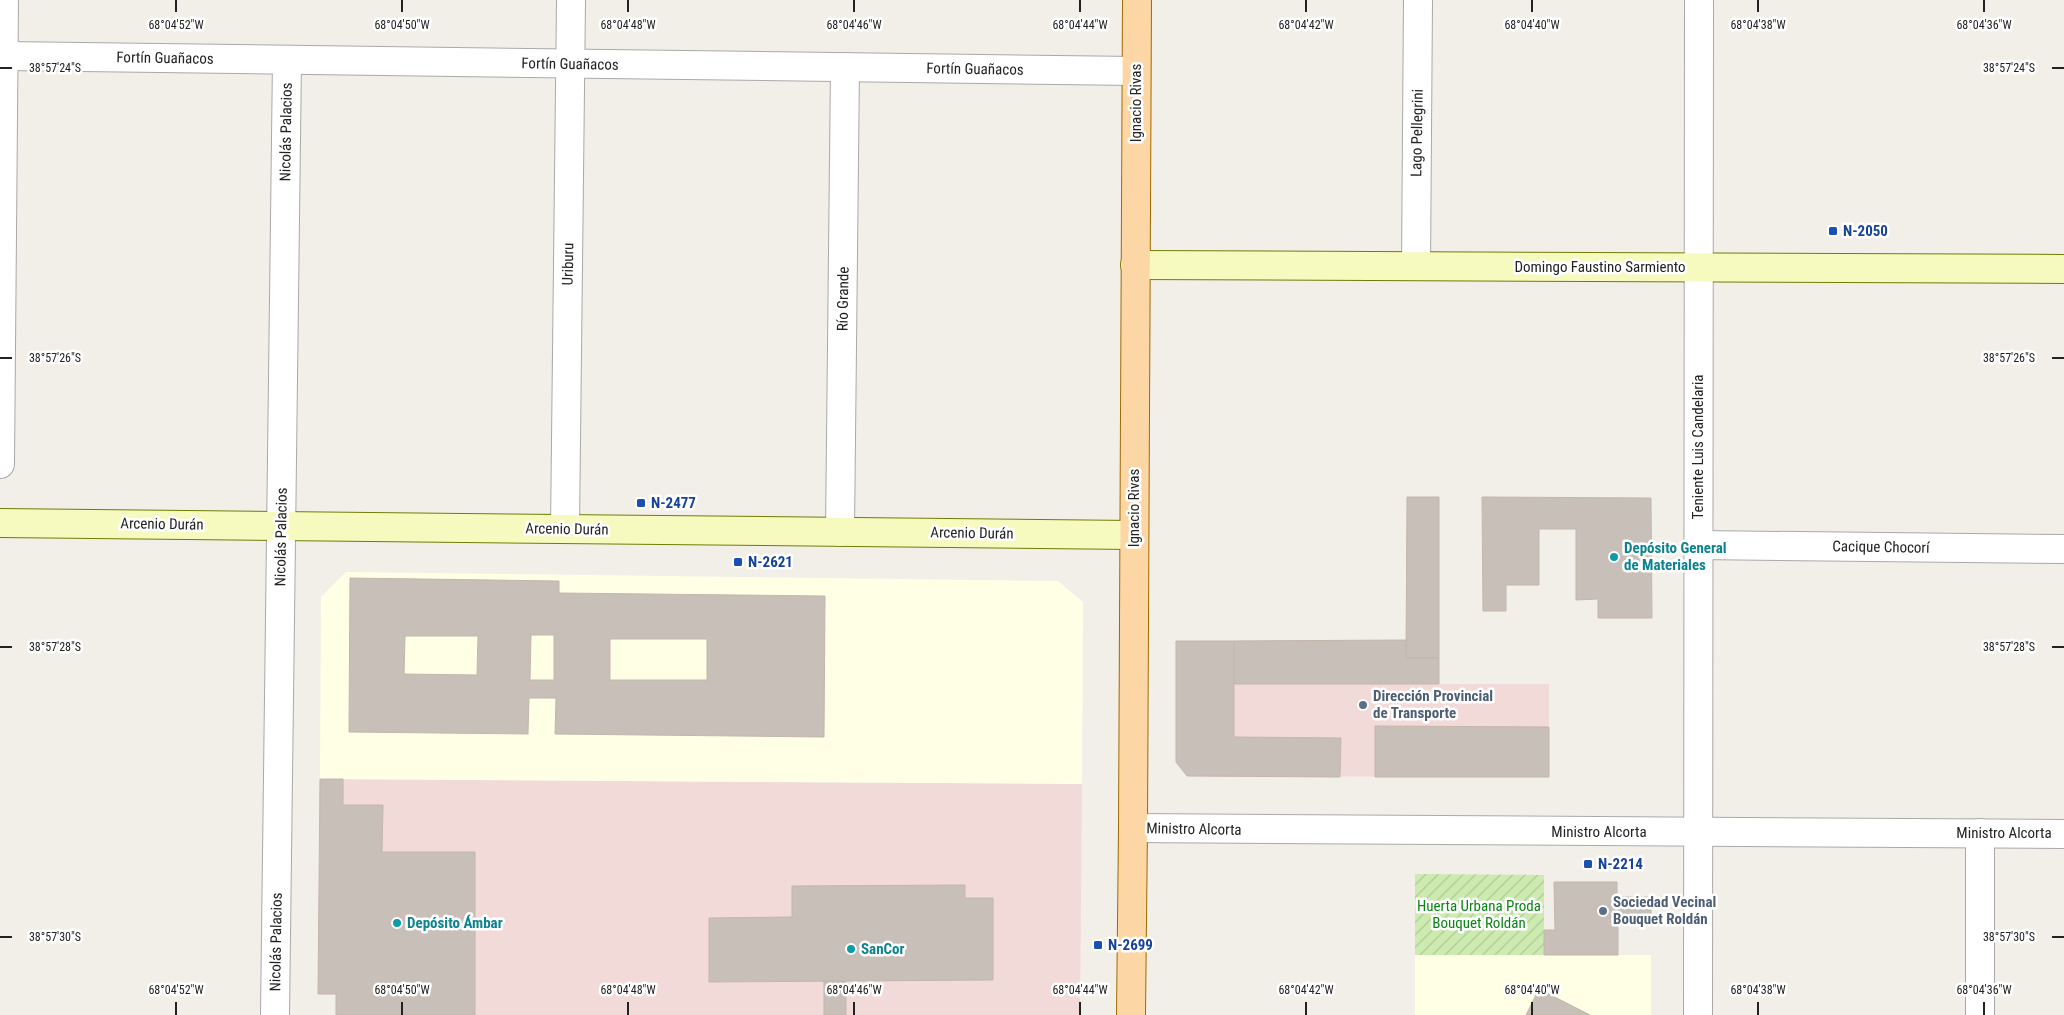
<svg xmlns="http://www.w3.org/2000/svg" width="2064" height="1015" viewBox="0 0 2064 1015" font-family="'Roboto Condensed',sans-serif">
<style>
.commercial{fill:#f2dad9}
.education{fill:#ffffe5}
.garden{fill:url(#garden-furrows)}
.building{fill:#c7bfb8;stroke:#c4b6ab;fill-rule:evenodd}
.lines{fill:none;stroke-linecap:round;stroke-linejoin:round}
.street-casing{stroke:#a9a9a9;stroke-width:30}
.secondary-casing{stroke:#707d05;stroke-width:30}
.primary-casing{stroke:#a06b00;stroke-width:30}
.street{stroke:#fff;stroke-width:28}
.secondary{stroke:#f7fabf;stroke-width:28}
.primary{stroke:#fcd6a4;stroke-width:28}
.ticks{fill:none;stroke:#222;stroke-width:2}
.transit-dot{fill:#1a4fb4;stroke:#fff;stroke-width:2}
.culture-dot{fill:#0f9aa8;stroke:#fff;stroke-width:2}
.service-dot{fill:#5c6f8a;stroke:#fff;stroke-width:2}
.labels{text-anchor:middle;stroke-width:5;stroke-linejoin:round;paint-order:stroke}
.street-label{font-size:15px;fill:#222;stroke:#fff}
.transit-label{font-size:15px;font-weight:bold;fill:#164399;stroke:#fff;text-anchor:start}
.culture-label{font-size:15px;font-weight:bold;fill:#0d838f;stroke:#fff;text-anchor:start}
.service-label{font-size:15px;font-weight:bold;fill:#4e5e75;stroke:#fff;text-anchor:start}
.park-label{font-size:15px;fill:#0c8416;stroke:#fff}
.ticks-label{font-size:12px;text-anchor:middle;fill:#222;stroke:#fff;stroke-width:5;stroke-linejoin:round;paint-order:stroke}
</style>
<defs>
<pattern id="garden-furrows" width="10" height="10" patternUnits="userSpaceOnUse" patternTransform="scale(1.25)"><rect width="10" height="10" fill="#cdebb0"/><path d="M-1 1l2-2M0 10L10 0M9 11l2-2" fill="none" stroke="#b0c997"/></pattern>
</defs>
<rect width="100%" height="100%" fill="#f2efe9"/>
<!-- commercial -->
<g class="commercial">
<polygon points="1406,640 1439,684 1549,684 1549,777 1188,776 1176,762 1176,641"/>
<polygon points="320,779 1082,784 1080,1015 336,1015 336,994 318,994"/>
</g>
<!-- education -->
<g class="education">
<polygon points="346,572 1058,581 1083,602 1082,784 320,779 321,597"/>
<rect x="1415" y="955" width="236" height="60"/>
</g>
<!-- garden -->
<polygon class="garden" points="1415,874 1544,875 1544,955 1415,955"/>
<!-- building -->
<g class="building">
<polygon points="1407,497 1439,497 1439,658 1406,658"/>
<polygon points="1482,497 1651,498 1652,618 1598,618 1598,599 1576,600 1576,529 1539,529 1539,585 1506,585 1506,611 1483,611"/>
<path d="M 350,578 L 559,581 L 559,593 L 825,596 L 824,737 L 555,734 L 556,698 L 529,698 L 528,734 L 349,732 ZM 531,635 L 554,635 L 554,680 L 530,680 ZM 405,636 L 478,636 L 477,675 L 404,674 ZM 610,639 L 707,639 L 707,680 L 610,680 Z"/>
<polygon points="1406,640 1406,658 1439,658 1439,684 1234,684 1234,641"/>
<polygon points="1176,641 1234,641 1234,737 1341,738 1340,777 1187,776 1176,762"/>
<polygon points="1375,726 1549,727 1549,777 1375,777"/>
<polygon points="320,779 343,779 343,805 383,805 382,852 475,852 475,1015 336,1015 336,994 318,994"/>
<polygon points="1554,882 1617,882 1617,897 1651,897 1651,924 1618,924 1618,955 1544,955 1544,930 1555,930"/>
<polygon points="965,885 965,898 993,898 993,980 709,982 709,918 792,917 792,886"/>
<rect x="824" y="981" width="22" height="34"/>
<polygon points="1539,989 1590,1015 1526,1015"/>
</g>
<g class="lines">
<defs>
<g id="street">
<polyline points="4,56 1136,71"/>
<polyline points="1416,266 1418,0"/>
<polyline points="0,464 4,0"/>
<polyline points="565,529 571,0"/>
<polyline points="840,532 845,67"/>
<polyline points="1698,545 2064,549"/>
<polyline points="1133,828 2064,834"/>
<polyline points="275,1015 287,60"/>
<polyline points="1698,1015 1699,0"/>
<polyline points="1980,1015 1980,833"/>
</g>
<g id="secondary">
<polyline points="1135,265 2064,269"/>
<polyline points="0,523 1133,535"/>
</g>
<polyline id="primary" points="1131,1015 1133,828 1137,0"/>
</defs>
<!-- street casing -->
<use href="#street" class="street-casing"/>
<!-- secondary casing -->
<use href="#secondary" class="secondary-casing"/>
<!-- primary casing -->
<use href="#primary" class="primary-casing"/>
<!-- street -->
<use href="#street" class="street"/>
<!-- secondary -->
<use href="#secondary" class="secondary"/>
<!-- primary -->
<use href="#primary" class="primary"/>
</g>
<!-- ticks -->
<path class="ticks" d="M 176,0 L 176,12M 402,0 L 402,12M 628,0 L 628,12M 854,0 L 854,12M 1080,0 L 1080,12M 1306,0 L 1306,12M 1532,0 L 1532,12M 1758,0 L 1758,12M 1984,0 L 1984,12M 0,68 L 12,68M 2052,68 L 2064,68M 0,358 L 12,358M 2052,358 L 2064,358M 0,647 L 12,647M 2052,647 L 2064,647M 0,937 L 12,937M 2052,937 L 2064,937M 176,1002 L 176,1015M 402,1002 L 402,1015M 628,1002 L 628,1015M 854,1002 L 854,1015M 1080,1002 L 1080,1015M 1306,1002 L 1306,1015M 1532,1002 L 1532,1015M 1758,1002 L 1758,1015M 1984,1002 L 1984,1015"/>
<!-- markers -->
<g class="transit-dot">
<rect x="1828" y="226" width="10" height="10" rx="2.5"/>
<rect x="636" y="498" width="10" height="10" rx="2.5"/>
<rect x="733" y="557" width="10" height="10" rx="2.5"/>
<rect x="1583" y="859" width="10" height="10" rx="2.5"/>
<rect x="1093" y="940" width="10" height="10" rx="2.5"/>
</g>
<g class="culture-dot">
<circle cx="1614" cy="557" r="5"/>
<circle cx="397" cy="923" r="5"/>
<circle cx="851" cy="949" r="5"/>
</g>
<g class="service-dot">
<circle cx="1363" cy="705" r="5"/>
<circle cx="1603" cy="911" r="5"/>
</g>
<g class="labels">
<!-- street labels -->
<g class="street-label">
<text transform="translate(165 58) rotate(1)" y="5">Fortín Guañacos</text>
<text transform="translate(570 64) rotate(1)" y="5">Fortín Guañacos</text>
<text transform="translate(975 69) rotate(1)" y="5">Fortín Guañacos</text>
<text transform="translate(1136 103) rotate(-90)" y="5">Ignacio Rivas</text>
<text transform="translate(286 132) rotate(-89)" y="5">Nicolás Palacios</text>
<text transform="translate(1417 133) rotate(-89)" y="5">Lago Pellegrini</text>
<text transform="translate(568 264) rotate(-89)" y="5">Uriburu</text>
<text x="1600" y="272">Domingo Faustino Sarmiento</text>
<text transform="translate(843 299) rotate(-89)" y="5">Río Grande</text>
<text transform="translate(1698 447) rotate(-90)" y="5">Teniente Luis Candelaria</text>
<text transform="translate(1134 508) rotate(-90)" y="5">Ignacio Rivas</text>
<text transform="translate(162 524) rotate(1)" y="5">Arcenio Durán</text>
<text transform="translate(567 529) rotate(1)" y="5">Arcenio Durán</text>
<text transform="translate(972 533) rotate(1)" y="5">Arcenio Durán</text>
<text transform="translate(281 537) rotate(-89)" y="5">Nicolás Palacios</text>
<text transform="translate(1881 547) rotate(1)" y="5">Cacique Chocorí</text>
<text transform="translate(1194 829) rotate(1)" y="5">Ministro Alcorta</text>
<text x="1599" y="837">Ministro Alcorta</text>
<text x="2004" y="838">Ministro Alcorta</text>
<text transform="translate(276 942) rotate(-89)" y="5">Nicolás Palacios</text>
</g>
<!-- transit labels -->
<g class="transit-label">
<text x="1843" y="236">N-2050</text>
<text x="651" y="508">N-2477</text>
<text x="748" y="567">N-2621</text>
<text x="1598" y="869">N-2214</text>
<text x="1108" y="950">N-2699</text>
</g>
<!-- culture labels -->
<g class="culture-label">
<text x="1624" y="553">Depósito General<tspan x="1624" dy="17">de Materiales</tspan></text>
<text x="407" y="928">Depósito Ámbar</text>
<text x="861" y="954">SanCor</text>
</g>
<!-- service labels -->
<g class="service-label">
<text x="1373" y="701">Dirección Provincial<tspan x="1373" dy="17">de Transporte</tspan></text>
<text x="1613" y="907">Sociedad Vecinal<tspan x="1613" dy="17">Bouquet Roldán</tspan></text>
</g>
<!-- park labels -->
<g class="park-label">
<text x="1479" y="911">Huerta Urbana Proda<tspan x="1479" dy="17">Bouquet Roldán</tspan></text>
</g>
</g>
<g class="ticks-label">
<text x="176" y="29">68°04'52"W</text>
<text x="402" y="29">68°04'50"W</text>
<text x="628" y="29">68°04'48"W</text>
<text x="854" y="29">68°04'46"W</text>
<text x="1080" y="29">68°04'44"W</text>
<text x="1306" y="29">68°04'42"W</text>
<text x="1532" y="29">68°04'40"W</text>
<text x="1758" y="29">68°04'38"W</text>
<text x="1984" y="29">68°04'36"W</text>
<text x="55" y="72">38°57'24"S</text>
<text x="2009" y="72">38°57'24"S</text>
<text x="55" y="362">38°57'26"S</text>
<text x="2009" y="362">38°57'26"S</text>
<text x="55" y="651">38°57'28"S</text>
<text x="2009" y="651">38°57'28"S</text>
<text x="55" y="941">38°57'30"S</text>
<text x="2009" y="941">38°57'30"S</text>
<text x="176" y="994">68°04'52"W</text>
<text x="402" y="994">68°04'50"W</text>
<text x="628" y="994">68°04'48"W</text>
<text x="854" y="994">68°04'46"W</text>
<text x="1080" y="994">68°04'44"W</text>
<text x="1306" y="994">68°04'42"W</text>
<text x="1532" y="994">68°04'40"W</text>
<text x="1758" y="994">68°04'38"W</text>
<text x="1984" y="994">68°04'36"W</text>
</g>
</svg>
